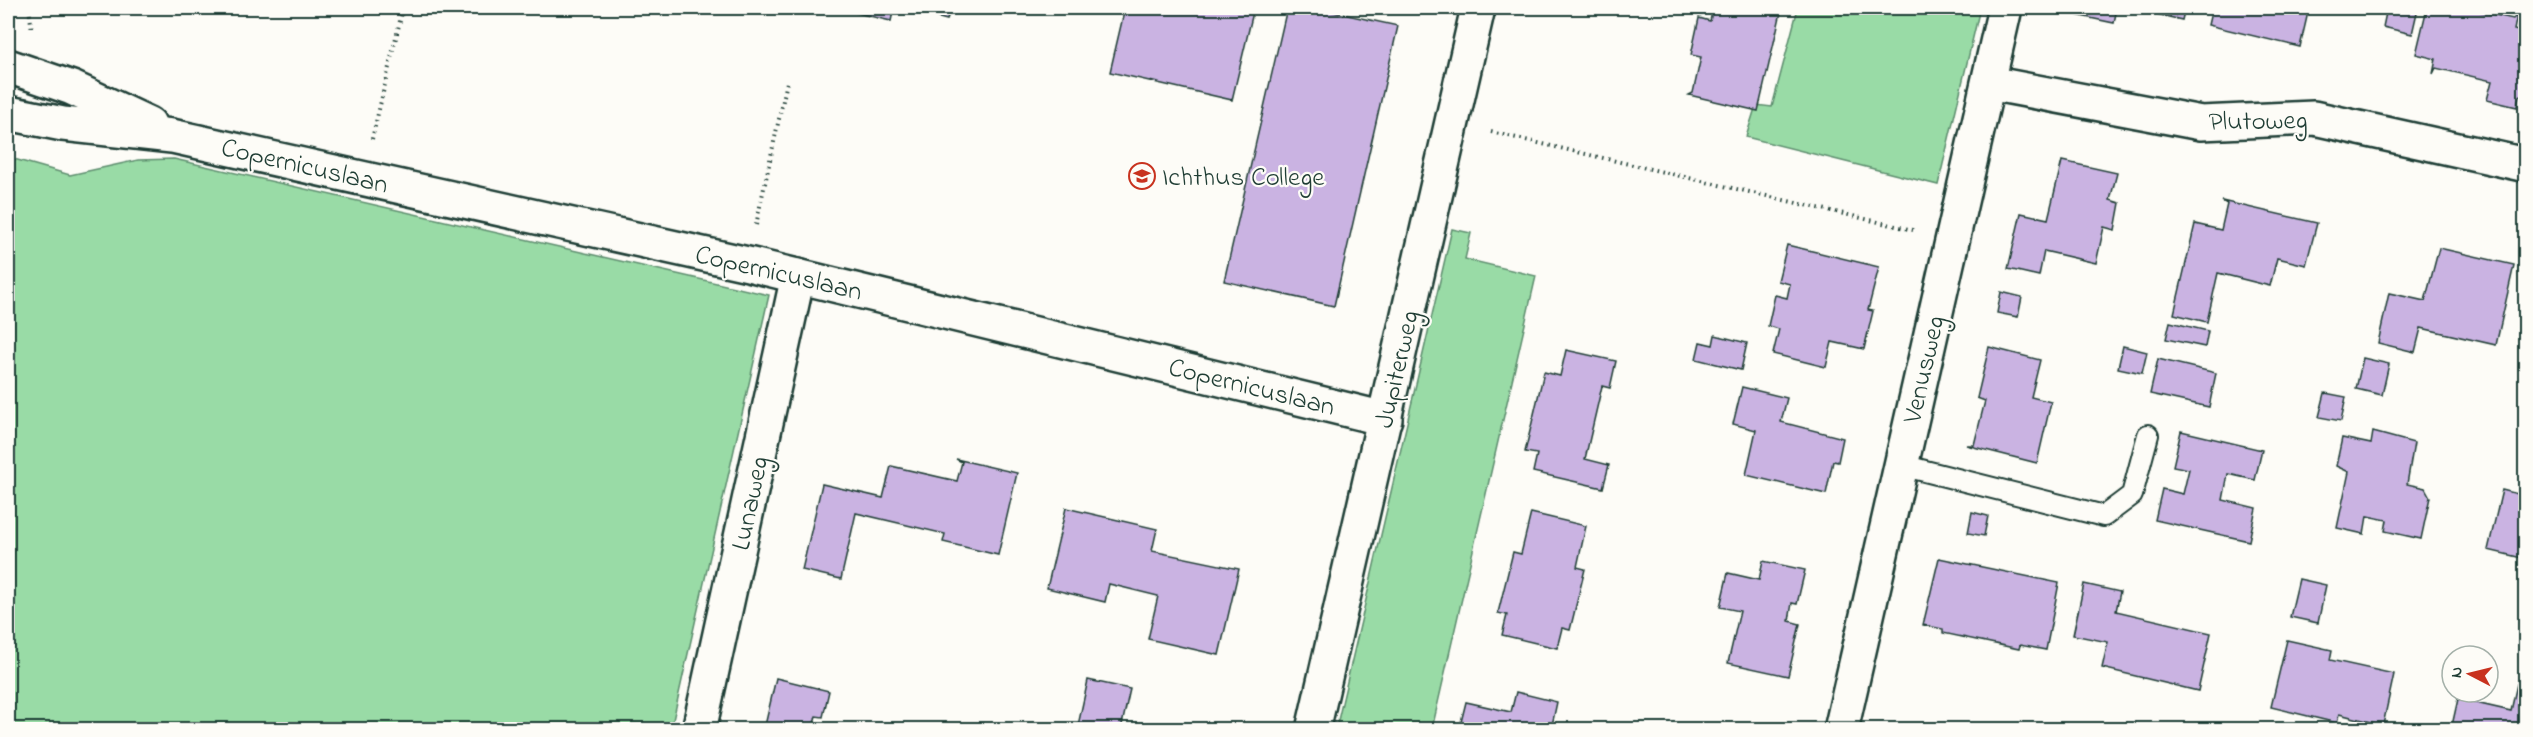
<svg xmlns="http://www.w3.org/2000/svg" width="2533" height="737" viewBox="0 0 2533 737" font-family="'Indie Flower',sans-serif">
<style>
.green{fill:#99dba6;stroke:#5c8c6d;stroke-width:1.5}
.building{fill:#cab3e2;stroke:#1f3d34;stroke-width:1.5}
.lines{fill:none;stroke-linecap:round;stroke-linejoin:round}
.service-casing{stroke:#1f3d34;stroke-width:24}
.minor-casing{stroke:#1f3d34;stroke-width:38}
.path{stroke:#1f3d34;stroke-width:4;stroke-dasharray:1.5 4.5;stroke-linecap:butt}
.service{stroke:#fdfcf7;stroke-width:20}
.minor{stroke:#fdfcf7;stroke-width:33}
.labels{text-anchor:middle;stroke-width:4.5;stroke-linejoin:round;paint-order:stroke}
.street-label{font-size:27px;fill:#1f3d34;stroke:#fdfcf7}
.poi-label{font-size:27px;fill:#1f3d34;stroke:#fdfcf7;text-anchor:start}
</style>
<rect width="100%" height="100%" fill="#fdfcf7"/>
<filter id="ink" filterUnits="userSpaceOnUse"><feTurbulence type="fractalNoise" baseFrequency=".0167" numOctaves="2"/><feDisplacementMap in="SourceGraphic" scale="12" xChannelSelector="R" yChannelSelector="G"/><feConvolveMatrix kernelMatrix="1 2 1 2 8 2 1 2 1" color-interpolation-filters="sRGB"/></filter>
<g filter="url(#ink)">
<!-- green -->
<g class="green">
<polygon points="1798,8 1980,8 1938,185 1746,137 1756,105 1772,107"/>
<polygon points="14,159 70,175 138,160 174,159 769,295 671,729 8,729 8,160"/>
<polygon points="1452,229 1471,233 1465,259 1536,276 1432,729 1336,729"/>
</g>
<!-- building -->
<g class="building">
<polygon points="859,8 894,8 891,21 857,13"/>
<polygon points="930,8 950,8 947,20 928,15"/>
<polygon points="1125,8 1254,8 1232,100 1110,72"/>
<polygon points="1287,8 1315,8 1398,26 1334,306 1224,281"/>
<polygon points="1713,8 1782,8 1758,111 1689,95 1693,93 1701,57 1691,55 1699,18 1710,21"/>
<polygon points="2067,8 2117,8 2114,23 2066,13"/>
<polygon points="2158,8 2185,8 2182,20 2156,14"/>
<polygon points="2212,8 2309,8 2300,47 2208,25"/>
<polygon points="2387,8 2418,8 2412,34 2383,27"/>
<polygon points="2427,8 2465,8 2513,19 2517,15 2514,30 2526,33 2526,97 2519,96 2517,107 2487,100 2492,81 2436,68 2433,74 2436,59 2416,54"/>
<polygon points="2062,161 2117,173 2110,200 2120,203 2115,230 2104,227 2096,263 2044,251 2039,276 2008,269 2021,213 2048,219"/>
<polygon points="2222,201 2317,223 2306,265 2277,258 2270,286 2218,273 2207,322 2174,314 2195,224 2221,230 2227,204"/>
<polygon points="1787,245 1879,267 1868,310 1873,311 1864,349 1832,342 1826,367 1773,354 1779,329 1768,326 1775,295 1787,298 1790,284 1778,281"/>
<polygon points="2439,248 2514,265 2496,345 2421,328 2415,352 2378,343 2389,293 2425,301"/>
<polygon points="2001,292 2022,297 2018,317 1997,313"/>
<polygon points="2170,322 2208,331 2205,347 2166,339"/>
<polygon points="1715,335 1747,343 1741,370 1696,359 1700,342 1713,345"/>
<polygon points="2123,346 2147,352 2142,373 2118,368"/>
<polygon points="1989,347 2040,360 2031,397 2051,402 2037,463 1966,445 1974,445 1985,401 1977,398"/>
<polygon points="1566,350 1616,361 1610,388 1602,386 1585,459 1609,465 1603,488 1533,472 1537,454 1525,452 1544,372 1560,376"/>
<polygon points="2363,358 2389,364 2382,395 2356,389"/>
<polygon points="2158,359 2216,373 2209,407 2150,394"/>
<polygon points="1742,387 1787,398 1781,422 1843,438 1838,462 1833,461 1826,494 1746,475 1756,430 1733,424"/>
<polygon points="2325,393 2346,397 2341,421 2319,417"/>
<polygon points="2181,431 2262,450 2255,480 2228,474 2223,500 2256,508 2249,541 2155,520 2162,489 2183,494 2189,469 2173,466"/>
<polygon points="2373,432 2414,443 2407,484 2425,488 2430,497 2421,539 2385,531 2387,520 2367,516 2364,534 2337,528 2349,472 2336,466 2342,438 2371,444"/>
<polygon points="956,459 1017,473 998,555 943,542 945,534 856,513 841,579 802,570 822,484 883,498 891,466 957,481 962,462"/>
<polygon points="2502,490 2526,496 2526,559 2488,550"/>
<polygon points="1066,508 1157,529 1152,551 1239,569 1219,655 1148,639 1158,596 1109,584 1105,602 1047,588"/>
<polygon points="1972,512 1988,516 1984,536 1968,533"/>
<polygon points="1531,513 1586,526 1577,567 1585,569 1570,630 1562,628 1557,648 1502,635 1507,615 1498,613 1513,552 1521,554"/>
<polygon points="1939,558 2059,583 2046,650 2020,645 2019,649 1943,633 1943,629 1923,625"/>
<polygon points="1763,561 1805,570 1797,604 1792,603 1789,621 1800,624 1788,676 1728,663 1740,611 1720,607 1728,573 1759,580"/>
<polygon points="2526,566 2526,588 2521,587"/>
<polygon points="2299,579 2326,585 2318,623 2290,617"/>
<polygon points="2084,584 2120,592 2116,611 2211,633 2198,691 2102,668 2108,642 2073,635"/>
<polygon points="2287,640 2332,650 2330,660 2394,674 2383,725 2339,714 2337,723 2271,707"/>
<polygon points="776,678 829,691 823,717 816,716 814,723 843,730 764,730"/>
<polygon points="1088,680 1130,689 1121,729 1123,730 1077,730"/>
<polygon points="2517,684 2526,686 2526,730 2451,730 2458,699 2511,711"/>
<polygon points="1516,692 1557,702 1551,730 1459,730 1466,702 1511,712"/>
</g>
<g class="lines">
<defs>
<polyline id="service" points="1901,465 2104,516 2132,495 2148,435"/>
<g id="minor">
<polyline points="8,66 72,88 149,124"/>
<polyline points="1989,83 2201,123 2314,118 2526,165"/>
<polyline points="8,113 63,124 172,136 748,264 1385,419"/>
<polyline points="699,730 798,276"/>
<polyline points="1313,730 1478,8"/>
<polyline points="1841,730 2005,8"/>
</g>
</defs>
<!-- service casing -->
<use href="#service" class="service-casing"/>
<!-- minor casing -->
<use href="#minor" class="minor-casing"/>
<!-- path -->
<g class="path">
<polyline points="29,8 32,31"/>
<polyline points="1491,132 1913,230"/>
<polyline points="372,139 403,8"/>
<polyline points="756,225 787,82"/>
</g>
<!-- service -->
<use href="#service" class="service"/>
<!-- minor -->
<use href="#minor" class="minor"/>
</g>
</g>
<!-- icons -->
<defs>
<symbol id="school-ring" viewBox="-11 -11 22 22"><circle r="9.5" fill="#fdfcf7" stroke="#c8321e" stroke-width="1.5"/><path d="M0-5L7-2L0 1L-7-2ZM-4 1L0 2.5L4 1V4Q0 6-4 4Z" fill="#c8321e"/></symbol>
</defs>
<g fill-rule="evenodd">
<use href="#school-ring" x="1127" y="161" width="30" height="30"/>
</g>
<g class="labels">
<!-- street labels -->
<g class="street-label">
<text transform="translate(2258 120) rotate(-1)" y="9">Plutoweg</text>
<text transform="translate(305 165) rotate(13)" y="9">Copernicuslaan</text>
<text transform="translate(779 272) rotate(13)" y="9">Copernicuslaan</text>
<text transform="translate(1396 369) rotate(-77)" y="9">Jupiterweg</text>
<text transform="translate(1923 369) rotate(-77)" y="9">Venusweg</text>
<text transform="translate(1252 386) rotate(14)" y="9">Copernicuslaan</text>
<text transform="translate(749 503) rotate(-78)" y="9">Lunaweg</text>
</g>
<!-- poi labels -->
<g class="poi-label">
<text x="1162" y="185">Ichthus College</text>
</g>
</g>
<!-- margin -->
<rect width="2533" height="737" fill="none" stroke="#fdfcf7" stroke-width="30"/>
<rect x="15" y="15" width="2503" height="707" fill="none" stroke="#1f3d34" stroke-width="2" filter="url(#ink)"/>
<!-- north arrow -->
<g transform="translate(2470 674) rotate(277)"><circle r="28" fill="#fdfcf7" stroke="#a4b0a9" stroke-width="1.5"/>
<path d="M0-4.5L10 22L0 15L-10 22Z" fill="#c8321e"/>
<text y="-9" font-size="16" font-weight="bold" text-anchor="middle" fill="#1f3d34">N</text>
</g>
</svg>
